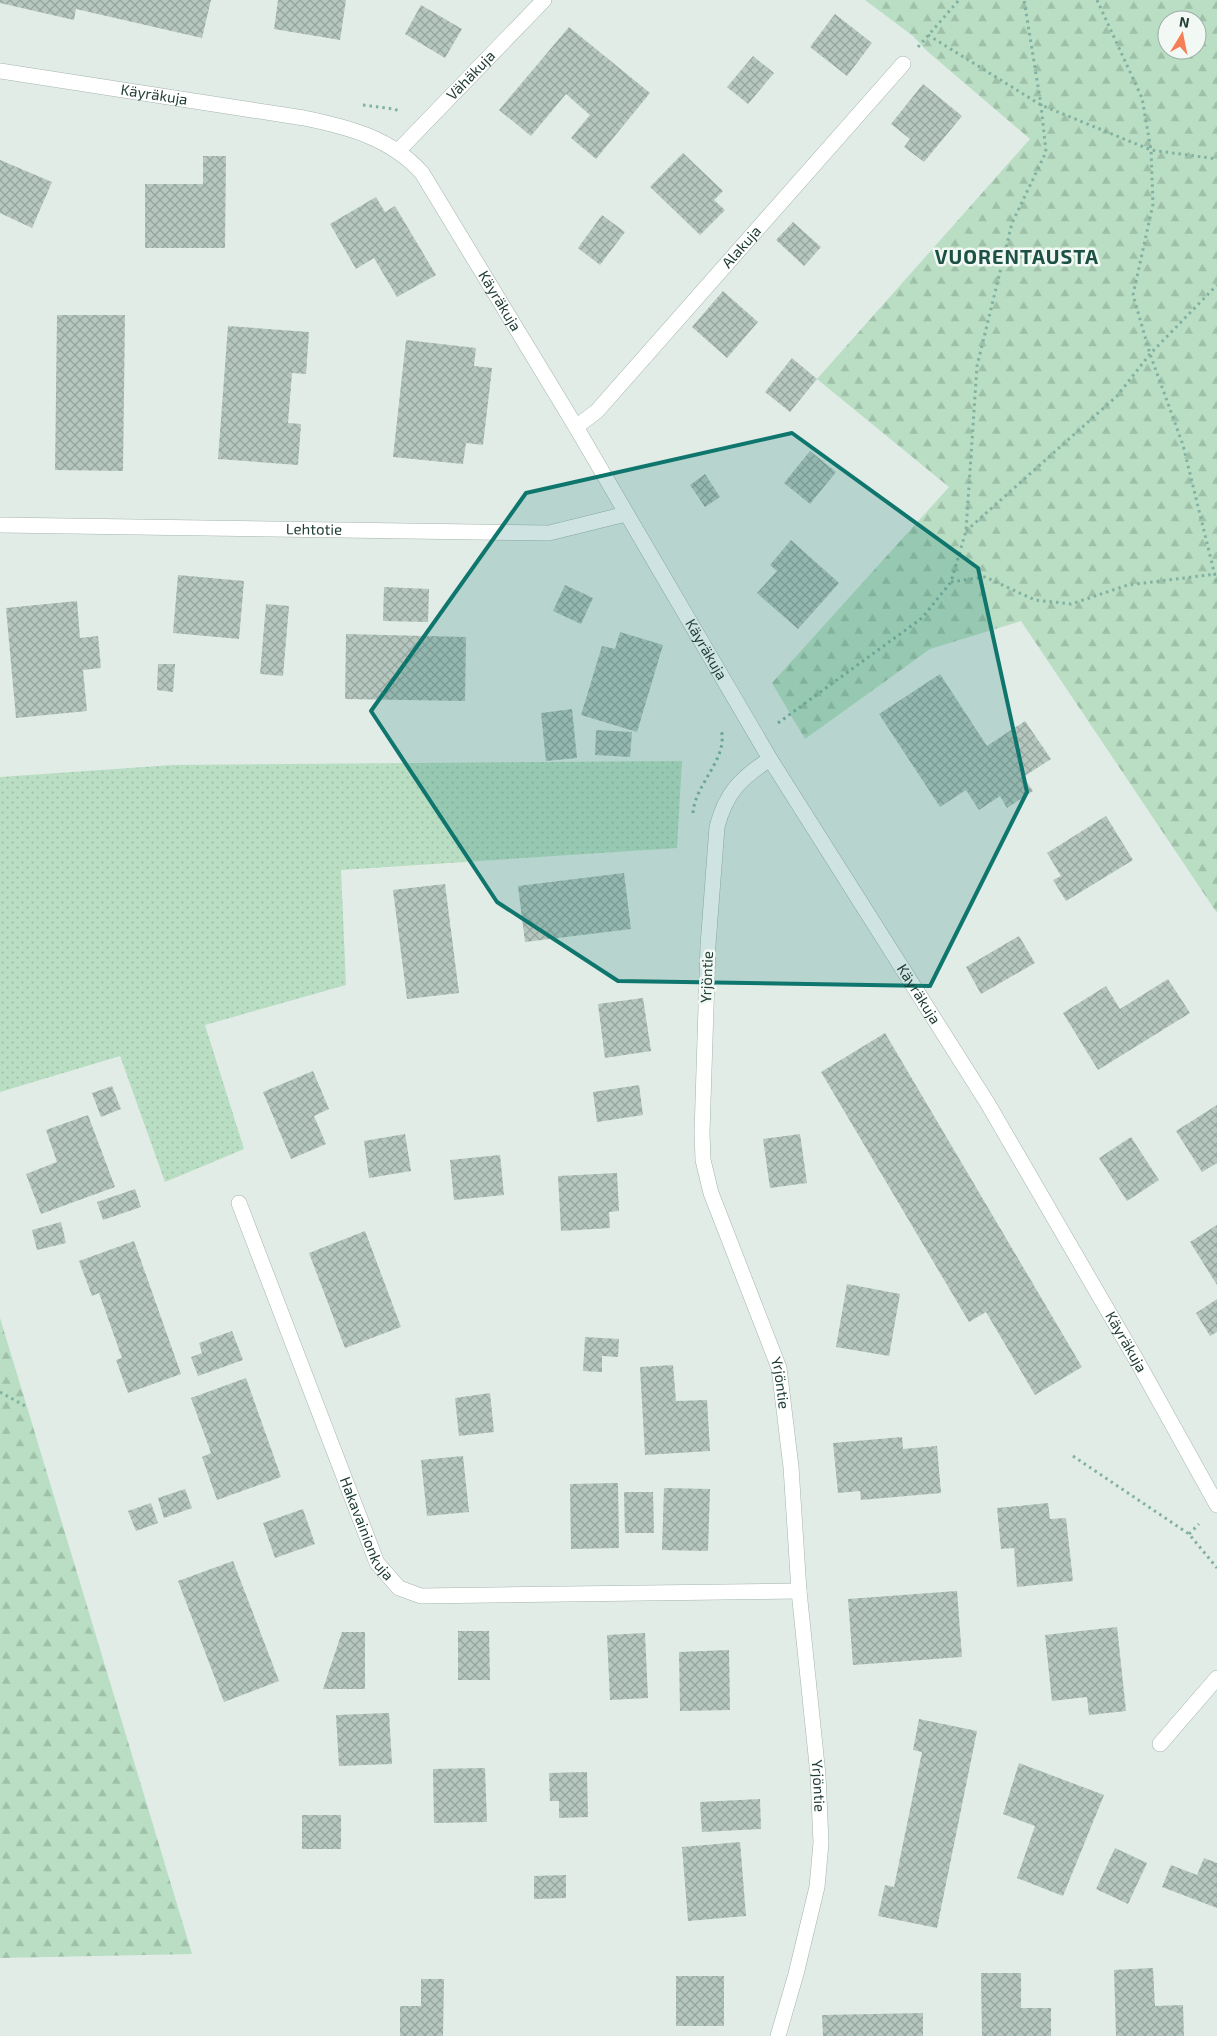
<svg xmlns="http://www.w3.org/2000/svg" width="1217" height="2036" viewBox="0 0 1217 2036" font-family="'Exo 2',sans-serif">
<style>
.grass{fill:url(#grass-dots)}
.forest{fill:url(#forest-firs);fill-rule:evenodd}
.building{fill:url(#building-cross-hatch)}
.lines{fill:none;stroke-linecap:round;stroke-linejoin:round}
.minor-casing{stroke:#a4b4ae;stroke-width:16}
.tertiary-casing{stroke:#a4b4ae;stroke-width:16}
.path{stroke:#81b1a2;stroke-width:3;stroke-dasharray:2.5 4;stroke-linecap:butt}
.minor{stroke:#fff;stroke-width:15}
.tertiary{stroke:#fff;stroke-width:15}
.marked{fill:#0f766e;fill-opacity:0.2;stroke:#0f766e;stroke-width:4;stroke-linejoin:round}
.labels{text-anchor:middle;stroke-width:5;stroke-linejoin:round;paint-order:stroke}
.street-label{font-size:15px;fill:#213e36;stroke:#f2f9f5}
.district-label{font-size:20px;font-weight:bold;letter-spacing:1px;fill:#1c5144;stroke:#f2f9f5}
</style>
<defs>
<pattern id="grass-dots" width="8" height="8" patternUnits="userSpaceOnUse" patternTransform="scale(1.25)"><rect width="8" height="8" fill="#b9dec3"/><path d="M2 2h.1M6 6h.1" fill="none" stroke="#9fc0a8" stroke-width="1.8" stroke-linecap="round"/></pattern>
<pattern id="forest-firs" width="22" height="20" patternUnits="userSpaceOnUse" patternTransform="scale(1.25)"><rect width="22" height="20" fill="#b9dec3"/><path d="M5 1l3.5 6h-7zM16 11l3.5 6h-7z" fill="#9fc0a8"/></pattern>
<pattern id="building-cross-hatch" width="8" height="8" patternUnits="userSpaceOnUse" patternTransform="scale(1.25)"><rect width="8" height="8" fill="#b6c7c0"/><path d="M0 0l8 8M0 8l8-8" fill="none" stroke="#94a39d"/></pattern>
</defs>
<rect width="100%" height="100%" fill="#e1ece7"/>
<!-- grass -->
<polygon class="grass" points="682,761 677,848 341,870 346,985 205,1025 244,1149 165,1182 120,1056 0,1092 0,777 173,765"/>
<!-- forest -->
<g class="forest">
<path d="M 865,0 L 1217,0 L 1217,913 L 1021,621 L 930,649 L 805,739 L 772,683 L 949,487 L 817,379 L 1030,139 L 927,51 L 913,36 ZM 1167,20 L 1197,20 L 1197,50 L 1167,50 Z"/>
<polygon points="0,1318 27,1407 192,1954 0,1958"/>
</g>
<!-- building -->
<g class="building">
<polygon points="0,0 211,0 202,38 76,9 74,20 0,3"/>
<polygon points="278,0 346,0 340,40 274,29"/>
<polygon points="421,5 462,29 445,58 405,34"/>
<polygon points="835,14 872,43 847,76 810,47"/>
<polygon points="569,27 650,93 596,159 571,138 590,115 566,94 531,136 499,110"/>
<polygon points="753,56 774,73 748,104 727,87"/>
<polygon points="923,84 962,116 924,162 904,147 910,139 891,124"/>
<polygon points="683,153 723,191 714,200 725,210 700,235 650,187"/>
<polygon points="203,156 226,156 225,248 145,248 145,184 203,184"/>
<polygon points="0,160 52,182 32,228 0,213"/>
<polygon points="376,197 385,212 395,206 436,275 397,297 374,258 356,269 330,224"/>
<polygon points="602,215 625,232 600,265 578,248"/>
<polygon points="793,222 821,247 804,266 776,240"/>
<polygon points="723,291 758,322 727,358 692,327"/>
<polygon points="57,315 125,315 123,471 55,470"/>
<polygon points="228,326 309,332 306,374 292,373 288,423 301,424 298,465 218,459"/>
<polygon points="406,340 476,348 474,366 492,368 483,445 466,443 463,464 393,457"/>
<polygon points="792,358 817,379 790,412 765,392"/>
<polygon points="810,451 836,472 810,504 784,483"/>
<polygon points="705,474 720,497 705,507 690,485"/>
<polygon points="791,540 839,583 798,629 757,593 777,571 770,565"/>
<polygon points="178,575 244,581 239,639 173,633"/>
<polygon points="565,585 593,598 581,624 553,611"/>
<polygon points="384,587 429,589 428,622 383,621"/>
<polygon points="77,601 80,638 98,636 101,668 83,670 87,711 16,718 6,608"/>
<polygon points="266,604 289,606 283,676 260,674"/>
<polygon points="620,632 663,645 637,732 581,715 602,646 615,649"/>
<polygon points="346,634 466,637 465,701 345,699"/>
<polygon points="158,664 175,664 173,692 157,690"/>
<polygon points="940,674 987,746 1025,721 1051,759 1023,777 1033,791 1007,808 1000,796 979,810 966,790 940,807 879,714"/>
<polygon points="572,709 577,758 546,761 541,713"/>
<polygon points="596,730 632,732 630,757 595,755"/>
<polygon points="1106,816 1133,860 1066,901 1053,880 1061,876 1047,853"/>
<polygon points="624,873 631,929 525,942 518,886"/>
<polygon points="445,884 459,993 407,999 393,890"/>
<polygon points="1019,936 1035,963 981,994 966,967"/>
<polygon points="1168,979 1190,1013 1098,1070 1063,1013 1106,986 1120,1009"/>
<polygon points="643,998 651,1051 605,1058 598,1004"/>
<polygon points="885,1033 1082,1367 1035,1395 986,1312 969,1322 821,1072"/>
<polygon points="313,1071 329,1109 314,1116 326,1144 291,1159 263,1092"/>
<polygon points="639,1085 643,1115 597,1122 593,1092"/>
<polygon points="112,1086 121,1109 101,1117 92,1093"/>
<polygon points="1217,1105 1217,1163 1202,1172 1176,1131"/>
<polygon points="88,1115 115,1187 41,1214 26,1174 57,1162 46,1130"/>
<polygon points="405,1134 411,1171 369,1178 364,1141"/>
<polygon points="800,1134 807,1183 770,1188 763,1139"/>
<polygon points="1131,1137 1159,1180 1127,1201 1099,1158"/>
<polygon points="500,1155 504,1195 454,1200 450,1160"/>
<polygon points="617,1173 619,1211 609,1212 610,1228 561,1231 558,1176"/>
<polygon points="135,1189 141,1207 103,1220 97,1202"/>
<polygon points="61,1222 66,1243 37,1250 32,1230"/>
<polygon points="1217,1225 1217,1285 1190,1242"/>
<polygon points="365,1231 401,1327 345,1348 309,1253"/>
<polygon points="134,1241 181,1374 128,1393 116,1360 122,1358 99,1293 92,1296 79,1261"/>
<polygon points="847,1284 900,1294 889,1356 836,1347"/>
<polygon points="1217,1299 1217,1332 1210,1336 1196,1313"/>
<polygon points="232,1331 243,1360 198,1376 191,1357 202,1353 199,1343"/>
<polygon points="585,1337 619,1339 618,1357 602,1356 602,1372 583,1371"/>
<polygon points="673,1365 676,1401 707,1400 710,1451 645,1455 640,1367"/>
<polygon points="246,1378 281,1477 217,1500 202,1457 211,1453 191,1398"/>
<polygon points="490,1393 494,1432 459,1436 455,1398"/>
<polygon points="902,1437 903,1449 937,1446 941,1493 861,1500 860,1491 838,1493 833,1443"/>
<polygon points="463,1456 469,1512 427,1516 421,1460"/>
<polygon points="618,1483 619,1548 571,1549 570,1484"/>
<polygon points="664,1488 710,1489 708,1551 662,1550"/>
<polygon points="185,1489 192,1508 164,1518 158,1498"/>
<polygon points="624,1492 653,1492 654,1533 625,1533"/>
<polygon points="151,1503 158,1523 136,1531 128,1511"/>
<polygon points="1048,1503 1050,1519 1066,1518 1073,1581 1017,1587 1014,1548 1001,1549 997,1508"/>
<polygon points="303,1509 315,1544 275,1558 263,1523"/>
<polygon points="233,1561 279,1681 224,1702 178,1581"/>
<polygon points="957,1591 962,1657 853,1665 848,1599"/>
<polygon points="1117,1627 1126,1711 1089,1715 1087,1697 1052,1701 1045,1635"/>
<polygon points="458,1631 489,1631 490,1680 458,1680"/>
<polygon points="342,1632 365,1632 365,1689 323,1689"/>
<polygon points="645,1633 648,1698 610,1700 607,1635"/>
<polygon points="729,1650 730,1710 680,1711 679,1652"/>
<polygon points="389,1713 392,1764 339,1766 336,1715"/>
<polygon points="919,1719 977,1731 937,1928 878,1916 885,1885 894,1887 922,1752 913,1750"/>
<polygon points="1019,1763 1104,1795 1063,1896 1017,1878 1035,1826 1003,1814"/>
<polygon points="485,1768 487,1822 434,1823 433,1769"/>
<polygon points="587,1772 588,1817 559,1818 559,1801 550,1801 549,1773"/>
<polygon points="760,1799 761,1829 702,1832 700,1802"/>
<rect x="302" y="1815" width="39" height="34"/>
<polygon points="740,1842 746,1916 688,1921 682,1847"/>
<polygon points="1115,1848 1147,1863 1128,1904 1096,1889"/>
<polygon points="1204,1858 1217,1863 1217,1908 1162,1887 1171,1865 1197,1875"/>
<polygon points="566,1875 566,1898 534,1899 534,1876"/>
<polygon points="1153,1968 1155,2006 1183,2005 1184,2036 1116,2036 1114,1970"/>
<polygon points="981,1973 1021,1973 1021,2008 1051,2008 1051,2036 982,2036"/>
<rect x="676" y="1976" width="48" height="50"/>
<polygon points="421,1979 444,1979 443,2036 400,2036 400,2006 421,2006"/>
<polygon points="923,2013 923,2036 823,2036 822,2015"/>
</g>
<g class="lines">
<defs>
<g id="minor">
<path id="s1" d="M 398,151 L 544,0"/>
<path id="s2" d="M 576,427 L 597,411 L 903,64"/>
<path id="s3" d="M 0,525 L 549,533 L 626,514"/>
<path id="s4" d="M 239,1203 L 377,1563 L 399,1588 L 421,1596 L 799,1591"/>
<polyline points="1160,1744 1217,1678"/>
</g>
<g id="tertiary">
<path id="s5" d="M 0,71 L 304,118 C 348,127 391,138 422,173 L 576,427 L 770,759 L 988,1104 L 1137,1361 L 1217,1505"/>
<path id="s6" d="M 770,759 C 741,778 726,792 717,827 L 708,945 L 702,1133 L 703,1160 L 711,1193 L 779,1368 L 791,1467 L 799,1591 L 818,1775 L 821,1843 L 817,1887 L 796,1974 L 778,2036"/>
</g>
</defs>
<!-- minor casing -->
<use href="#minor" class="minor-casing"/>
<!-- tertiary casing -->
<use href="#tertiary" class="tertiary-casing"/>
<!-- path -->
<g class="path">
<polyline points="1097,0 1142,98 1151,150 1153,204 1133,295 1150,354 1183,445 1217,584"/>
<polyline points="928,35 1041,105 1151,150 1217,159"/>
<polyline points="918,47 959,0"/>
<polyline points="363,105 394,109 401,112"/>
<polyline points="966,531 1117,396 1150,354 1217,285"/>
<polyline points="951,582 985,577 1035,600 1071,604 1128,585 1216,574"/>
<polyline points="778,723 922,618 951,582 966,531 977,366 1012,223 1046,152 1041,105 1024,0"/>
<path d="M 693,813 C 695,783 729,759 721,729"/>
<polyline points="0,1392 27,1407"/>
<polyline points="1073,1456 1189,1534 1217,1568"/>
<polyline points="1189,1534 1199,1524"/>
</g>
<!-- minor -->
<use href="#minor" class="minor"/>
<!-- tertiary -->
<use href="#tertiary" class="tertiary"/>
</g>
<!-- marked area -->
<path class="marked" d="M 792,433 L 978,568 L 1027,792 L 930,986 L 618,981 L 497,902 L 371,711 L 526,493 Z"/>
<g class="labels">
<!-- street labels -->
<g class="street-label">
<text dy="5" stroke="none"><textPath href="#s1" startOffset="105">Vähäkuja</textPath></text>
<text dy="5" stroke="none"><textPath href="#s5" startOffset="156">Käyräkuja</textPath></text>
<text dy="5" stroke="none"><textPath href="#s2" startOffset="245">Alakuja</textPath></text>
<text dy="5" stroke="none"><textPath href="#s5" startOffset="590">Käyräkuja</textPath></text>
<text dy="5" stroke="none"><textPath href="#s3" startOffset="314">Lehtotie</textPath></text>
<text dy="5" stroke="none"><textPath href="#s5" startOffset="995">Käyräkuja</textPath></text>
<text transform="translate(707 977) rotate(-88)" y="5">Yrjöntie</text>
<text dy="5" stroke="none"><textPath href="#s5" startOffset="1400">Käyräkuja</textPath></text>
<text dy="5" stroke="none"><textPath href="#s5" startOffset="1805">Käyräkuja</textPath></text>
<text dy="5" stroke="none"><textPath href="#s6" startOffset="659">Yrjöntie</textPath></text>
<text dy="5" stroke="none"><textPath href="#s4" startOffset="350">Hakavainionkuja</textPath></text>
<text dy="5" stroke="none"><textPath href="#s6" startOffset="1064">Yrjöntie</textPath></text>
</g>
<!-- district labels -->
<g class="district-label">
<text x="1017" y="264">VUORENTAUSTA</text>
</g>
</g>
<!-- north arrow -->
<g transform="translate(1182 35) rotate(10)"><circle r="24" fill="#f2f9f5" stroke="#9eaea9"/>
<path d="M0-4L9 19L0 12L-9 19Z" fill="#f67e55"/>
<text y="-8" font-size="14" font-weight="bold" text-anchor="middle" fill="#213e36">N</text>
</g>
</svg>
